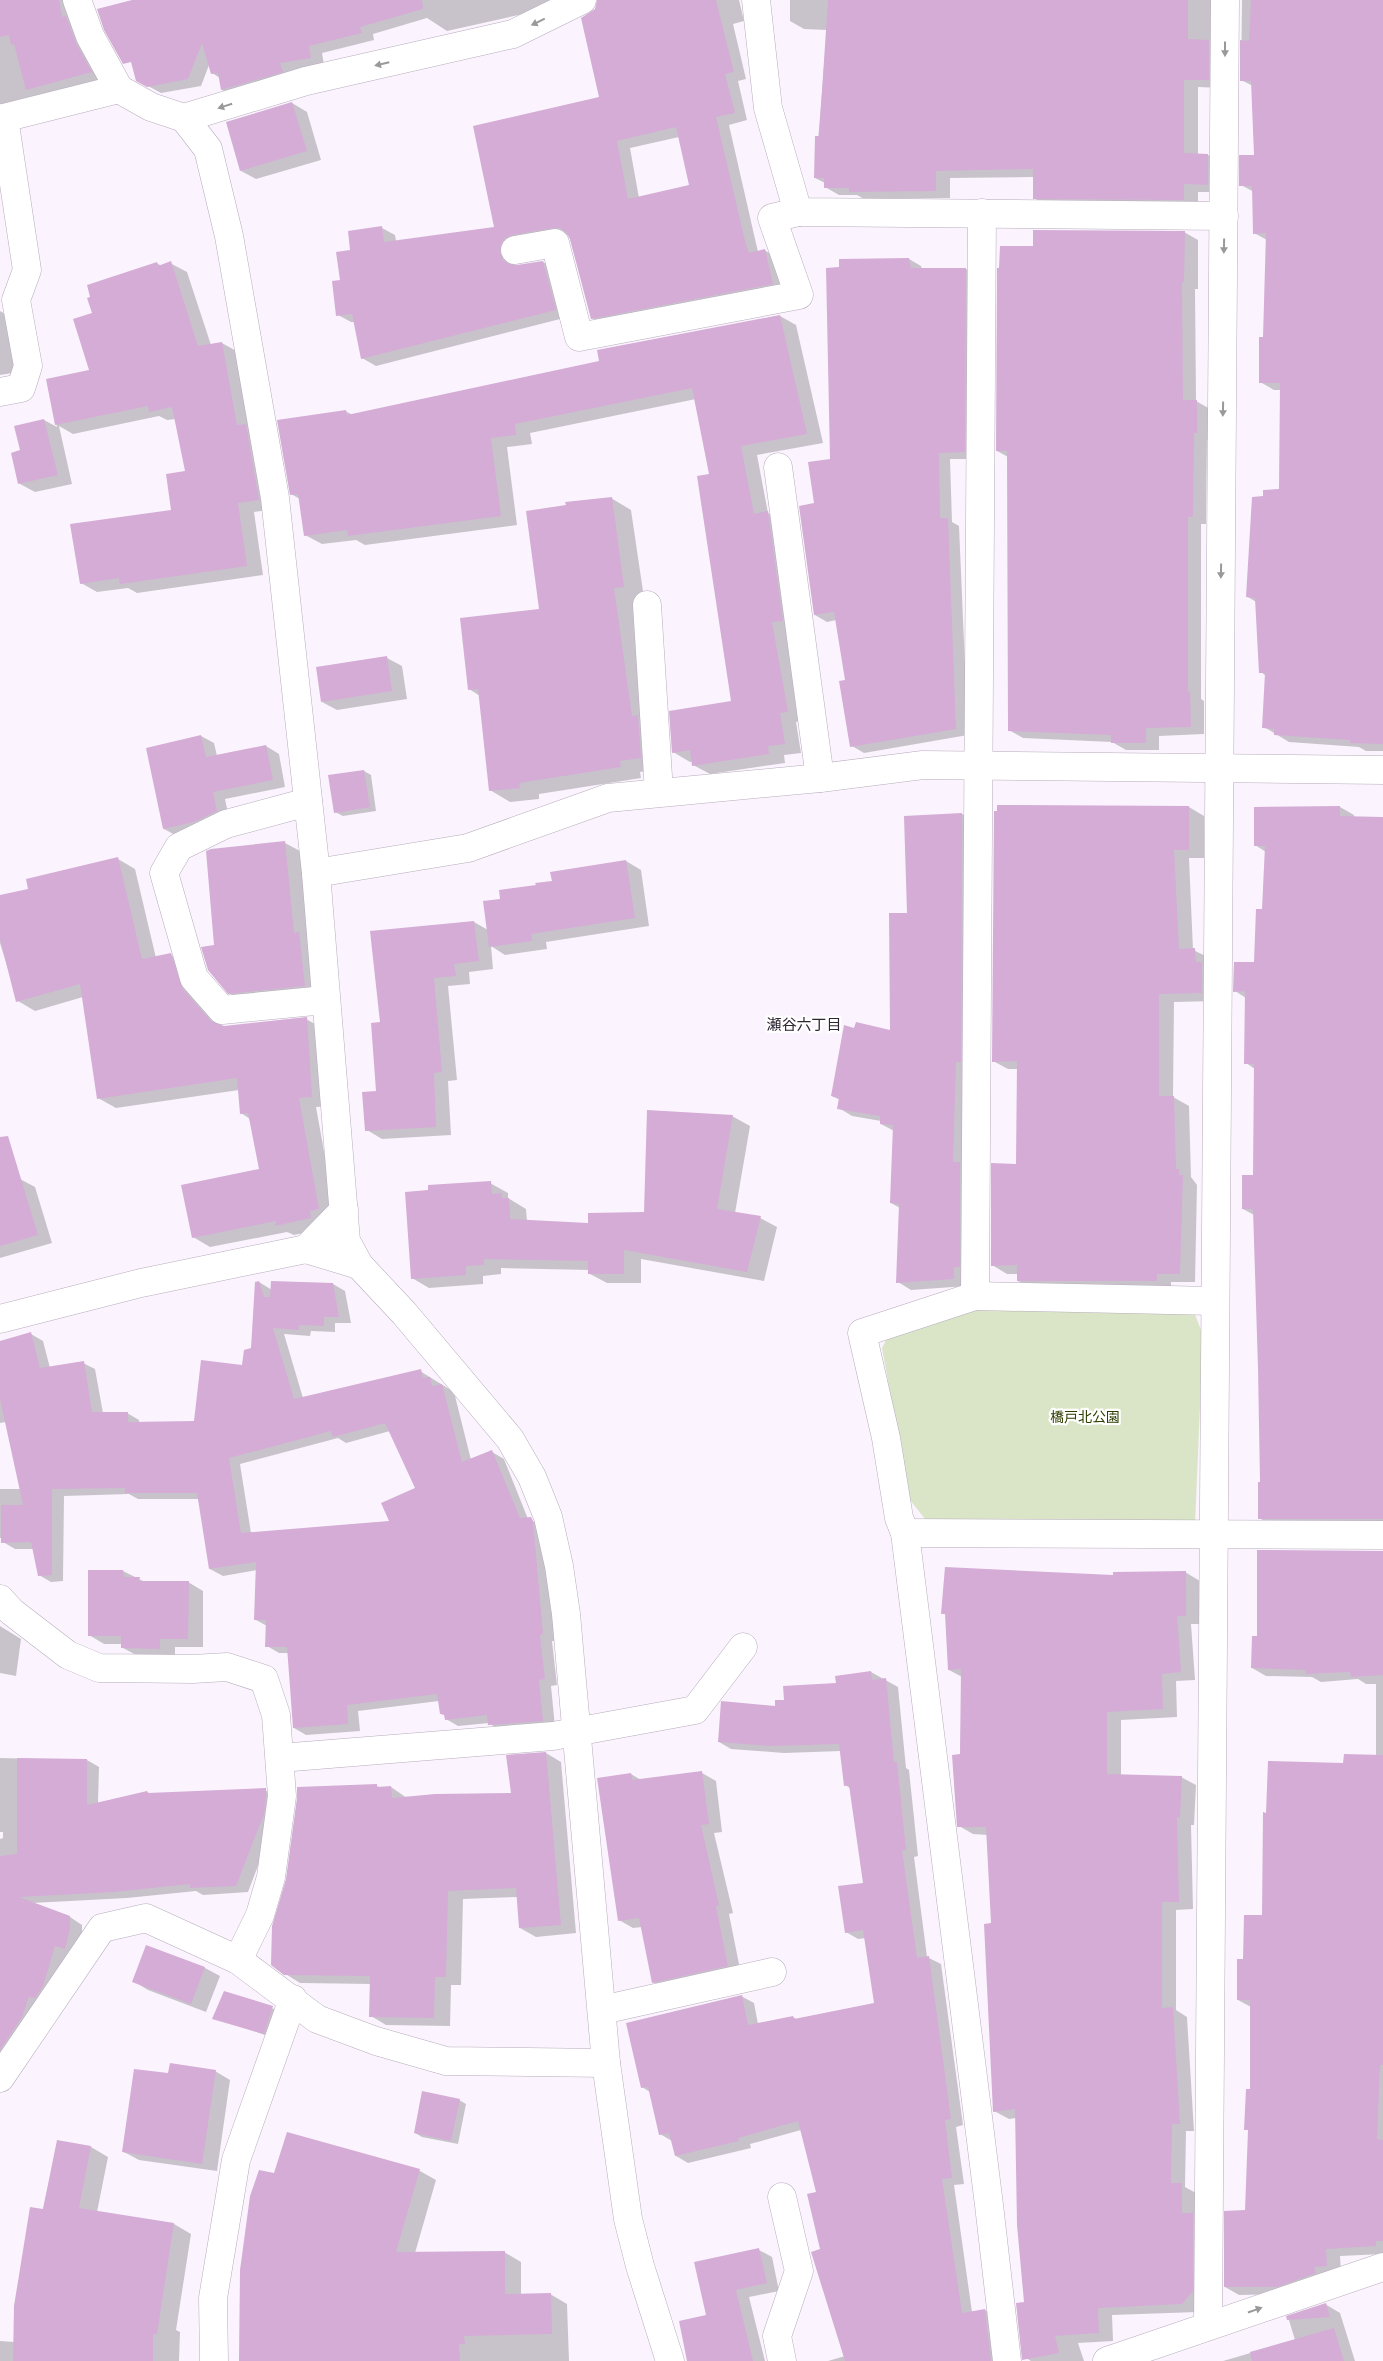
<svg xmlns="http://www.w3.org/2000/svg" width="1383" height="2361" viewBox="0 0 1383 2361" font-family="'Exo 2','Noto Sans JP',sans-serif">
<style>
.green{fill:#d9e5c6}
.shadow{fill:#0003;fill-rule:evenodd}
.building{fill:#d4acd6;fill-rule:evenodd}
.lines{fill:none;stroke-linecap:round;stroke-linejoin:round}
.minor-casing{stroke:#b7acbc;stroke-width:29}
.minor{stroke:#fff;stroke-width:28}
.oneway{fill:#9a989b}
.labels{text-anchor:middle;stroke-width:4.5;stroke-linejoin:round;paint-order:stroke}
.park-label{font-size:14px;fill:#2e3e03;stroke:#fff}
.neighbourhood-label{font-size:15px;fill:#2e2632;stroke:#fff}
</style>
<rect width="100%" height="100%" fill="#fbf4fe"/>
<!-- green -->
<polygon class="green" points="962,1310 1194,1312 1203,1335 1195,1525 925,1519 910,1500 882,1348 888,1336"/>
<!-- shadow -->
<g class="shadow">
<polygon points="0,0 76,0 108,88 0,111"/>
<polygon points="137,0 575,0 530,18 523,14 447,31 427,18 373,34 374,40 322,53 324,65 293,70 295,79 235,97 222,90 220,78 212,73 209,65 201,86 161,93 137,80"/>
<path d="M 666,0 L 739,0 L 744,21 L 733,24 L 746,79 L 738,81 L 747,120 L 729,125 L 758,252 L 764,250 L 778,258 L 785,291 L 605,326 L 592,318 L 569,235 L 566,235 L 519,245 L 512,261 L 515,266 L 543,262 L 556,270 L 568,317 L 376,366 L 362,358 L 355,322 L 351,322 L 338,315 L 341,281 L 352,251 L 382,228 L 395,235 L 396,241 L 496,228 L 600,98 ZM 679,137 L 690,186 L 639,198 L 630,148 Z"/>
<polygon points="790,0 1226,0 1223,88 1198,87 1198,155 1208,155 1222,163 1222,192 1198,192 1198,207 1048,206 1034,198 1034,177 950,178 950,198 864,199 857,195 839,195 825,187 825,183 815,178 827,30 804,29 790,21"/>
<polygon points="1242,0 1383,0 1383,751 1366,751 1359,747 1289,742 1264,727 1266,676 1261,672 1256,602 1248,597 1264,497 1280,490 1281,390 1274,390 1260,382 1265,339 1267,240 1254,233 1254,192 1241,185 1255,157 1253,86 1241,80"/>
<polygon points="292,103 307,112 321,160 256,179 241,171"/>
<polygon points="1184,232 1198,240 1198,289 1195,289 1196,401 1210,409 1210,440 1207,440 1206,524 1201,524 1201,699 1204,701 1204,734 1159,736 1159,750 1126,750 1112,742 1023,738 1009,730 1008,457 997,451 1035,247"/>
<polygon points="909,259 921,266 922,269 966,269 978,276 977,459 950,459 952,522 959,526 968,735 864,753 852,746 846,681 836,620 827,622 815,615 816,504"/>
<polygon points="157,263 161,266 170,263 187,272 211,345 222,343 238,352 275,509 254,512 263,575 137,593 128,588 97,592 81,583 173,511 186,472 176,419 167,420 159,416 73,434 59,426 72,484 35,492 20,484 22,451 44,420 57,427 47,380 91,371 94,314"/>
<polygon points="0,311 10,317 19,372 0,375"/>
<polygon points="780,316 796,325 823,443 757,455 768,513 784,522 803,720 796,722 801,753 784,755 785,763 710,774 693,765 693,761 690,762 673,752 732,703 711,475 696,399 530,433 532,444 507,447 517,525 365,545 356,540 322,544 305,535 300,499 291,494 345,411 353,415 601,362"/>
<polygon points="611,498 631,510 644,598 634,599 652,725 661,769 640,772 641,778 539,794 539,799 510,802 490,790 480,696 469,689 540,610"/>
<polygon points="387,658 402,666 407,699 337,710 322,702"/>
<polygon points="201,736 214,743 217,756 266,746 279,754 285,787 225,799 229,818 177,836 164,829"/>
<polygon points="364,771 371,775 376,811 343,816 335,812"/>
<polygon points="1189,807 1204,816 1204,858 1189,858 1193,950 1210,958 1217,1001 1174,1002 1173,1097 1189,1106 1191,1177 1197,1185 1195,1282 1171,1282 1171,1289 1033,1289 1018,1281 1018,1274 1007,1274 992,1265 1017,1166 1018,1069 1008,1069 993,1061"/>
<polygon points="1340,807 1354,815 1354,818 1383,818 1383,1527 1273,1526 1259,1518 1261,1483 1260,1368 1254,1215 1243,1209 1255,1177 1255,1069 1246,1063 1246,998 1235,991 1255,963 1263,910 1266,852 1255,845"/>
<polygon points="962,814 976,822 967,1286 911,1290 898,1282 900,1208 891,1203 894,1131 881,1124 881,1121 852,1116 839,1108 840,1100 832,1096 855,1030 891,1031 909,914 905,817"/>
<polygon points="285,843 300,851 319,994 245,1002 229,993 216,946"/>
<polygon points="118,859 135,869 156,958 170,955 188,964 199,999 223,1027 306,1019 324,1029 329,1106 316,1107 336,1218 328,1228 294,1235 287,1232 210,1247 193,1237 261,1170 250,1119 241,1113 239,1090 116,1108 98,1098 83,997 35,1011 18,1001 0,943 0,897 30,890"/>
<polygon points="626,861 641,870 649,926 546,942 547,949 505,955 491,946 493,969 469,972 470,984 448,986 457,1080 448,1081 451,1135 382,1139 367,1130 378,1093 382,1023 372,932 474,922 488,930 502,900 537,887"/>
<polygon points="732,1116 750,1126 735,1213 760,1218 777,1227 764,1281 641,1259 641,1283 607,1283 590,1274 590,1270 501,1268 501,1274 483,1276 483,1284 429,1288 412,1278 490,1183 508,1193 508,1198 526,1209 527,1221 589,1224 646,1213"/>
<polygon points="20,1179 35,1187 52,1243 0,1258 0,1190"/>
<path d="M 259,1282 L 272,1290 L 333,1284 L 345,1291 L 351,1323 L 335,1323 L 335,1332 L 311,1331 L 310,1336 L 284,1334 L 303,1398 L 420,1371 L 454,1392 L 471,1460 L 492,1452 L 504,1459 L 528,1519 L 543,1526 L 544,1529 L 555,1641 L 552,1641 L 557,1685 L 551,1686 L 555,1727 L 501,1731 L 489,1723 L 458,1726 L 446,1719 L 446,1716 L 441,1714 L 439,1701 L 358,1711 L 360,1731 L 306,1735 L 294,1728 L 289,1653 L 279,1653 L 267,1646 L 267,1626 L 256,1620 L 257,1570 L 223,1576 L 210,1569 L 200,1499 L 138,1499 L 129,1494 L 64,1496 L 63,1581 L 51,1582 L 39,1575 L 33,1549 L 15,1549 L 3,1542 L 3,1538 L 0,1538 L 0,1489 L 21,1489 L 6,1422 L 0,1423 L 0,1347 L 31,1334 L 43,1341 L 50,1368 L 83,1363 L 95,1369 L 103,1413 L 127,1413 L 139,1420 L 139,1423 L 195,1422 L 244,1366 L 252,1349 ZM 390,1431 L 417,1489 L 391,1523 L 251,1533 L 240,1464 L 338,1438 L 346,1443 Z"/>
<polygon points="1383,1552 1383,2254 1340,2256 1341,2274 1291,2294 1239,2295 1225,2287 1246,2212 1250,2131 1246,2129 1251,2090 1251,2007 1238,2000 1245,1960 1263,1916 1268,1814 1345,1764 1376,1756 1376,1684 1366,1684 1358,1679 1321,1682 1312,1677 1266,1676 1252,1668 1258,1637"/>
<polygon points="90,1571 123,1571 145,1582 188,1582 203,1591 203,1647 175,1647 175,1657 138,1656 123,1648 123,1644 104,1644 89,1635"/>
<polygon points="1185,1572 1200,1581 1200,1624 1191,1624 1195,1680 1176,1681 1177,1717 1121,1720 1121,1776 1181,1777 1196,1785 1194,1825 1191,1825 1193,1909 1176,1910 1176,2010 1187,2017 1194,2131 1186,2131 1185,2187 1196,2193 1197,2312 1112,2315 1113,2341 1078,2343 1084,2361 1031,2361 1023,2356 1025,2303 1016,2118 1009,2119 994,2111 993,1925 988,1835 973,1834 959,1826 962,1677 949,1670 946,1615 943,1613 1114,1576"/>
<polygon points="0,1626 21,1639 16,1676 0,1673"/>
<polygon points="871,1672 898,1687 906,1768 909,1770 918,1856 914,1857 927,1957 941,1964 963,2125 956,2127 964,2184 954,2185 972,2312 985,2310 997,2317 1002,2361 828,2361 845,2356 821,2250 817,2193 801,2130 750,2144 751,2148 688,2163 676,2156 672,2141 660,2134 650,2092 642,2087 741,1996 754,2003 758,2024 793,2017 798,2020 875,2004 866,1938 858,1939 846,1932 864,1884 850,1788 845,1785 841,1751 784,1753 731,1749 719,1742 785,1701"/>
<polygon points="546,1753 561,1762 576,1933 536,1937 520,1928 518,1897 463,1899 461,1985 451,1985 450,2026 386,2025 371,2016 371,1984 300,1983 284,1973 377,1786 381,1788 391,1787 407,1798 513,1794"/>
<polygon points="0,1758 87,1760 99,1767 98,1803 147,1792 151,1794 265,1790 277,1797 275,1821 248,1892 203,1895 196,1891 127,1898 32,1903 70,1917 82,1925 82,1936 77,1955 68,1952 55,1993 0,2063 0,1839 3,1838 3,1832 0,1832"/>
<polygon points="702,1773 716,1781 722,1832 714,1833 733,1913 729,1914 741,1974 667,1990 653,1982 642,1927 633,1928 619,1920 631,1774 641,1780"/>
<polygon points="147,1946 205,1968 220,1976 206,2012 148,1990 133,1981"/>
<polygon points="225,1992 280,2011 271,2037 214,2018"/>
<polygon points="215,2071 230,2080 217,2171 139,2160 124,2152 169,2075"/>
<polygon points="459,2100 466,2104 458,2144 422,2137 415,2133"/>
<polygon points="288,2134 420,2171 436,2180 415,2253 504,2252 521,2262 521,2295 550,2294 567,2304 569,2361 240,2361 275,2175"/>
<polygon points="58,2141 91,2147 108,2157 97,2212 174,2224 191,2234 176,2330 180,2332 179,2361 0,2361 0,2341 14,2342"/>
<polygon points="759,2250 772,2257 779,2291 749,2297 765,2361 713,2361 707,2316"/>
<polygon points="1325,2304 1340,2313 1355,2361 1223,2361 1295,2340 1288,2317"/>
</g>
<!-- building -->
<g class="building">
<polygon points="0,0 59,0 62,17 66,16 76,43 92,72 26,90 14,44 11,45 9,35 0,37"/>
<polygon points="132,0 422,0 423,9 360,27 362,33 309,46 311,58 280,63 283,72 221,90 218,73 211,74 202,43 188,79 147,87 136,81 131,62 123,64 104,30 97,9"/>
<path d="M 597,0 L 716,0 L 734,72 L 725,74 L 735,113 L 716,117 L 746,245 L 749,253 L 765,249 L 773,284 L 591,319 L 570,239 L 566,232 L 560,228 L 553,228 L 512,235 L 505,238 L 501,244 L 500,252 L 503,260 L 509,264 L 517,265 L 543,261 L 556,310 L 361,359 L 352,314 L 336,316 L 332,281 L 340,280 L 336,252 L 350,250 L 348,231 L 382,226 L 384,242 L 494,227 L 473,126 L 599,97 L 581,18 L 595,9 ZM 676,127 L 689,185 L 628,199 L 617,141 Z"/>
<polygon points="828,0 1188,0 1188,39 1209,40 1209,80 1184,80 1184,153 1208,154 1208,185 1184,184 1184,200 1033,199 1033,169 936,171 936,191 849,192 849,188 824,188 824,178 814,178 815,136 819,136"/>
<polygon points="1251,0 1383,0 1383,744 1350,743 1350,740 1274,735 1274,729 1262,728 1265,673 1259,673 1255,598 1246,597 1252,497 1263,496 1263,490 1279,489 1280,383 1259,383 1259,337 1263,337 1266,233 1253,234 1252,186 1239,186 1239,155 1254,155 1251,81 1240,81 1240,40 1249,41"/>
<polygon points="292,102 307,151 240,171 226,122"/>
<polygon points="1033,230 1185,231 1184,282 1182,282 1183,400 1197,400 1197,433 1194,433 1193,517 1188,517 1188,692 1190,692 1191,727 1146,728 1146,743 1111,743 1111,735 1008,731 1007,451 996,451 997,268 999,268 1000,246 1033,246"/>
<polygon points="909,258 911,268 966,268 965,452 939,453 940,518 948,518 956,729 850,747 839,681 845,680 834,612 814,615 799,506 814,503 808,462 830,459 826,268 839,267 839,259"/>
<polygon points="171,261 198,346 222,342 237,425 246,424 259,500 238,503 247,566 120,584 119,578 80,584 70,524 171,510 166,474 185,471 172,407 149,412 148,406 55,425 46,379 89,370 73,319 92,313 87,298 90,297 87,285 157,262 158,266"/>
<polygon points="780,315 807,434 741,446 754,514 768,511 783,621 772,622 788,712 780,713 785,744 768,746 769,754 692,766 690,750 672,753 669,711 731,701 697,476 709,474 692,388 515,424 516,435 491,438 501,516 348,536 347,530 304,536 298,494 290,495 277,420 346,410 347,415 599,361 597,350"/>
<polygon points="44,419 58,475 18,484 11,453 20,450 14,426"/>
<polygon points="612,497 624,587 614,588 632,716 638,715 641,758 620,761 621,767 519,783 520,788 489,791 478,689 468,690 460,618 539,609 526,511 566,505 565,502"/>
<polygon points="387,656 392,691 321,702 316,667"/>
<polygon points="201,735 206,757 266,745 273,780 213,792 217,811 194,822 163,829 146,748"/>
<polygon points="364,770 370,807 334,813 328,775"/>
<polygon points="997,805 1189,806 1189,850 1174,850 1179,949 1195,948 1196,962 1202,962 1202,993 1159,994 1159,1096 1174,1096 1176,1169 1179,1169 1179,1175 1183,1175 1180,1274 1157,1274 1157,1281 1017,1281 1017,1265 991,1266 991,1163 1016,1164 1017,1061 992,1062 994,811 997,811"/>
<polygon points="1340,806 1340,816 1383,817 1383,1519 1258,1519 1258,1482 1260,1482 1258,1368 1253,1209 1242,1209 1242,1175 1253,1175 1254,1064 1244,1064 1245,991 1233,992 1234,962 1254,962 1256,909 1262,909 1265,846 1254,846 1254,807"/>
<polygon points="962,813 961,1062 956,1062 953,1162 960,1162 960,1267 954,1267 954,1279 896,1283 899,1204 890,1203 893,1125 880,1124 880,1116 837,1109 839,1098 831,1096 844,1025 854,1028 856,1022 890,1030 889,913 907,913 904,816"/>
<polygon points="285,841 294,933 299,932 305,986 228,994 208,970 201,947 214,945 206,851 211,849"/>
<polygon points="118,857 142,959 171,953 182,988 211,1021 224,1026 307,1017 312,1097 299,1098 319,1209 310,1211 311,1218 275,1226 276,1221 192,1238 181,1185 259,1169 248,1113 240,1114 237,1078 97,1099 80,984 16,1002 0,939 0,895 28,889 26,879"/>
<polygon points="626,860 635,918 531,934 532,941 489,947 483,901 500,899 499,890 536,885 535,883 552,881 550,872"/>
<polygon points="474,921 479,961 454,964 456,976 434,978 442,1072 434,1073 436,1127 365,1131 362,1092 376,1091 371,1023 380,1022 370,931"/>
<polygon points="647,1110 733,1115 717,1209 761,1216 747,1272 624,1250 624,1274 588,1274 588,1261 484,1259 484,1265 466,1266 466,1275 411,1279 405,1192 428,1190 428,1185 491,1181 492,1194 502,1193 502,1198 509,1198 510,1219 588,1223 588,1213 644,1212"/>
<polygon points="8,1136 38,1235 0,1246 0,1137"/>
<path d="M 259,1281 L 264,1297 L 270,1297 L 271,1281 L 333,1283 L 339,1317 L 324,1317 L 324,1326 L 299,1325 L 299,1330 L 273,1328 L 294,1399 L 421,1369 L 423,1378 L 430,1377 L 432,1386 L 442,1384 L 462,1462 L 492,1450 L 520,1518 L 531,1517 L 533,1521 L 543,1634 L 540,1635 L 545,1679 L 539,1680 L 543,1721 L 488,1725 L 487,1715 L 445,1720 L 444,1714 L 440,1714 L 437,1694 L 347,1705 L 348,1724 L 293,1728 L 287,1647 L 265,1647 L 266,1620 L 254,1620 L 256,1562 L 209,1569 L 197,1493 L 125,1493 L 125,1488 L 52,1489 L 52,1575 L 38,1576 L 31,1542 L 1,1543 L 1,1505 L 23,1505 L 0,1399 L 0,1341 L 31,1332 L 40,1368 L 84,1361 L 92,1412 L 128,1412 L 128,1422 L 194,1421 L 201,1360 L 242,1365 L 244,1350 L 251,1348 L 255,1282 ZM 385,1423 L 415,1488 L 381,1503 L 389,1521 L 241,1533 L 229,1458 L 331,1431 L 333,1437 Z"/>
<polygon points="1257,1550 1383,1551 1383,1675 1351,1677 1350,1672 1306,1674 1305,1670 1251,1668 1252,1636 1257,1636"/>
<polygon points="945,1567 1113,1575 1113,1572 1186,1571 1186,1616 1177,1616 1181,1672 1162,1674 1163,1709 1107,1712 1107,1774 1182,1776 1180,1818 1177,1817 1179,1902 1162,1902 1162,2008 1173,2007 1180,2124 1172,2124 1171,2183 1182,2183 1182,2213 1193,2213 1193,2291 1182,2304 1098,2308 1099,2333 1055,2336 1059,2353 1022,2360 1016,2303 1024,2302 1017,2225 1015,2109 993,2112 984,1924 991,1923 986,1827 957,1827 952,1755 960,1754 961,1669 948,1670 945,1614 941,1614"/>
<polygon points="88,1570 123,1570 124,1577 140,1577 139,1581 189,1581 188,1639 160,1639 160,1649 121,1648 121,1636 88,1636"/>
<polygon points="871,1671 872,1680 886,1678 894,1762 897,1762 906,1850 902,1850 917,1958 929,1956 951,2119 945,2120 952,2178 942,2179 962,2313 985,2309 991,2361 845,2361 811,2252 820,2249 807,2194 816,2192 798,2121 738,2138 739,2141 675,2156 669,2133 659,2135 648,2087 641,2088 626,2023 742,1995 748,2025 793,2016 794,2019 874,2003 863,1930 845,1933 838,1886 863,1883 849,1785 844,1786 839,1744 771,1746 718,1742 721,1701 775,1706 775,1700 784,1700 783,1686 836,1683 835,1676"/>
<polygon points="546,1752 561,1925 519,1928 516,1888 448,1891 446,1977 435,1977 434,2018 369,2017 370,1976 284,1975 271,1965 272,1926 286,1879 297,1798 297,1787 377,1784 377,1787 391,1786 392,1798 435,1794 511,1793 506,1755"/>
<polygon points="1344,1754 1383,1755 1383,2065 1380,2065 1377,2139 1383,2140 1383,2241 1376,2241 1376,2246 1326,2249 1327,2266 1314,2267 1316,2273 1277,2287 1224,2287 1224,2211 1245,2210 1248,2130 1244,2130 1246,2089 1250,2089 1250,2000 1237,2000 1237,1959 1243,1959 1244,1915 1262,1915 1263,1812 1266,1813 1268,1761 1343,1763"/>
<polygon points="17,1758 87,1759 87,1805 147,1791 148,1793 266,1788 266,1796 264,1814 236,1886 190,1888 190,1884 114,1892 19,1897 70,1916 70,1928 65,1949 55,1946 43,1986 35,1998 29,1997 22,2017 0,2050 0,1856 17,1854"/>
<polygon points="702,1771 709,1824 701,1825 719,1905 716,1906 728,1966 652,1983 639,1918 618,1921 597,1778 631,1773 632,1780"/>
<polygon points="146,1945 205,1967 191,2004 132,1982"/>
<polygon points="224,1991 273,2006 264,2034 212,2019"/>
<polygon points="170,2063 216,2070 202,2164 122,2152 134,2069 168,2073"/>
<polygon points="422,2091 460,2099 451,2141 414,2133"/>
<polygon points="287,2132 420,2169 396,2252 505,2251 505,2294 551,2293 552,2334 464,2336 465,2344 459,2344 460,2361 239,2361 240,2270 250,2196 259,2170 274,2173"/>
<polygon points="57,2140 91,2146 79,2208 174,2223 157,2334 153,2334 153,2361 13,2361 14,2306 30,2207 43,2209"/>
<polygon points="759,2248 767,2283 736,2290 753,2361 687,2361 679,2321 706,2315 694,2262"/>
<polygon points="1326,2303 1330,2317 1287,2320 1286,2316"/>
<polygon points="1334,2328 1344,2361 1252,2361 1250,2352"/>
</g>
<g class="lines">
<defs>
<g id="minor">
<polyline points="77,0 90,36 119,89 151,107 184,118 208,149 229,236 275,498 316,873 346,1241 359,1265 404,1313 510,1439 532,1477 548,1517 559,1566 566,1614 606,2063 628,2219 640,2266 670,2361"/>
<polyline points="756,0 768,108 798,212 1224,216"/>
<polyline points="184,118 306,81 513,34 582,0"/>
<polyline points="0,119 119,89"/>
<polyline points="982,213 975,1296 862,1333 886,1438 899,1518 905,1533 989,2205 1007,2361"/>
<polyline points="515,250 555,243 579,337 799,295 772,218 798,212"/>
<polyline points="0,392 21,388 28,366 16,300 27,270 4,118"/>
<polyline points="778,467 820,778"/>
<polyline points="647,605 659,792"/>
<polyline points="308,802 226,824 179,847 164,873 194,978 222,1010 325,1000"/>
<polyline points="316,873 468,848 608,798 820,778 923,765 1383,770"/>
<polyline points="344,1210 306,1249 359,1265"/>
<polyline points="975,1296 1215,1301"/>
<polyline points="0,1319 141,1283 306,1249"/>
<polyline points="905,1533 1383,1535"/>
<polyline points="0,1599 12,1612 68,1655 99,1668 193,1669 227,1667 264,1679 276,1715 282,1796 271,1877 260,1915 238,1960"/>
<polyline points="280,1758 553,1736 695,1710 743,1647"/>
<polyline points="602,2010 772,1972"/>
<polyline points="0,2078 102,1928 146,1918 238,1960 317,2019 376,2041 446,2061 606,2063"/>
<polyline points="1208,2326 1225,0"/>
<polyline points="214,2361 213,2298 236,2160 293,1999"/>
<polyline points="782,2361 777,2336 799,2271 782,2197"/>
<polyline points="1107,2361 1383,2267"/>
</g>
</defs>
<!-- minor casing -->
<use href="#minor" class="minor-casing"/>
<!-- minor -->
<use href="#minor" class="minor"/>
</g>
<!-- one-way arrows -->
<defs><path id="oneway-solid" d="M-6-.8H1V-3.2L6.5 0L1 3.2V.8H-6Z" transform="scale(1.25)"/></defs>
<g class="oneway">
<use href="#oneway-solid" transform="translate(538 22) rotate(154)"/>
<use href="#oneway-solid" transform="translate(1225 49) rotate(90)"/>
<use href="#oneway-solid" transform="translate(382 64) rotate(167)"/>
<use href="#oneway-solid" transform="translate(225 106) rotate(163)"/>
<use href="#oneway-solid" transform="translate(1224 246) rotate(91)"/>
<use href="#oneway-solid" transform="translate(1223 409) rotate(91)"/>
<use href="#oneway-solid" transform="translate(1221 571) rotate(91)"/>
<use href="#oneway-solid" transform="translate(1255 2310) rotate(-19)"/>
</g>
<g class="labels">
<!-- park labels -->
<g class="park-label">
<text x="1085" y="1422">橋戸北公園</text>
</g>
<!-- neighbourhood labels -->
<g class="neighbourhood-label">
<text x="804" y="1030">瀬谷六丁目</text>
</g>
</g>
</svg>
